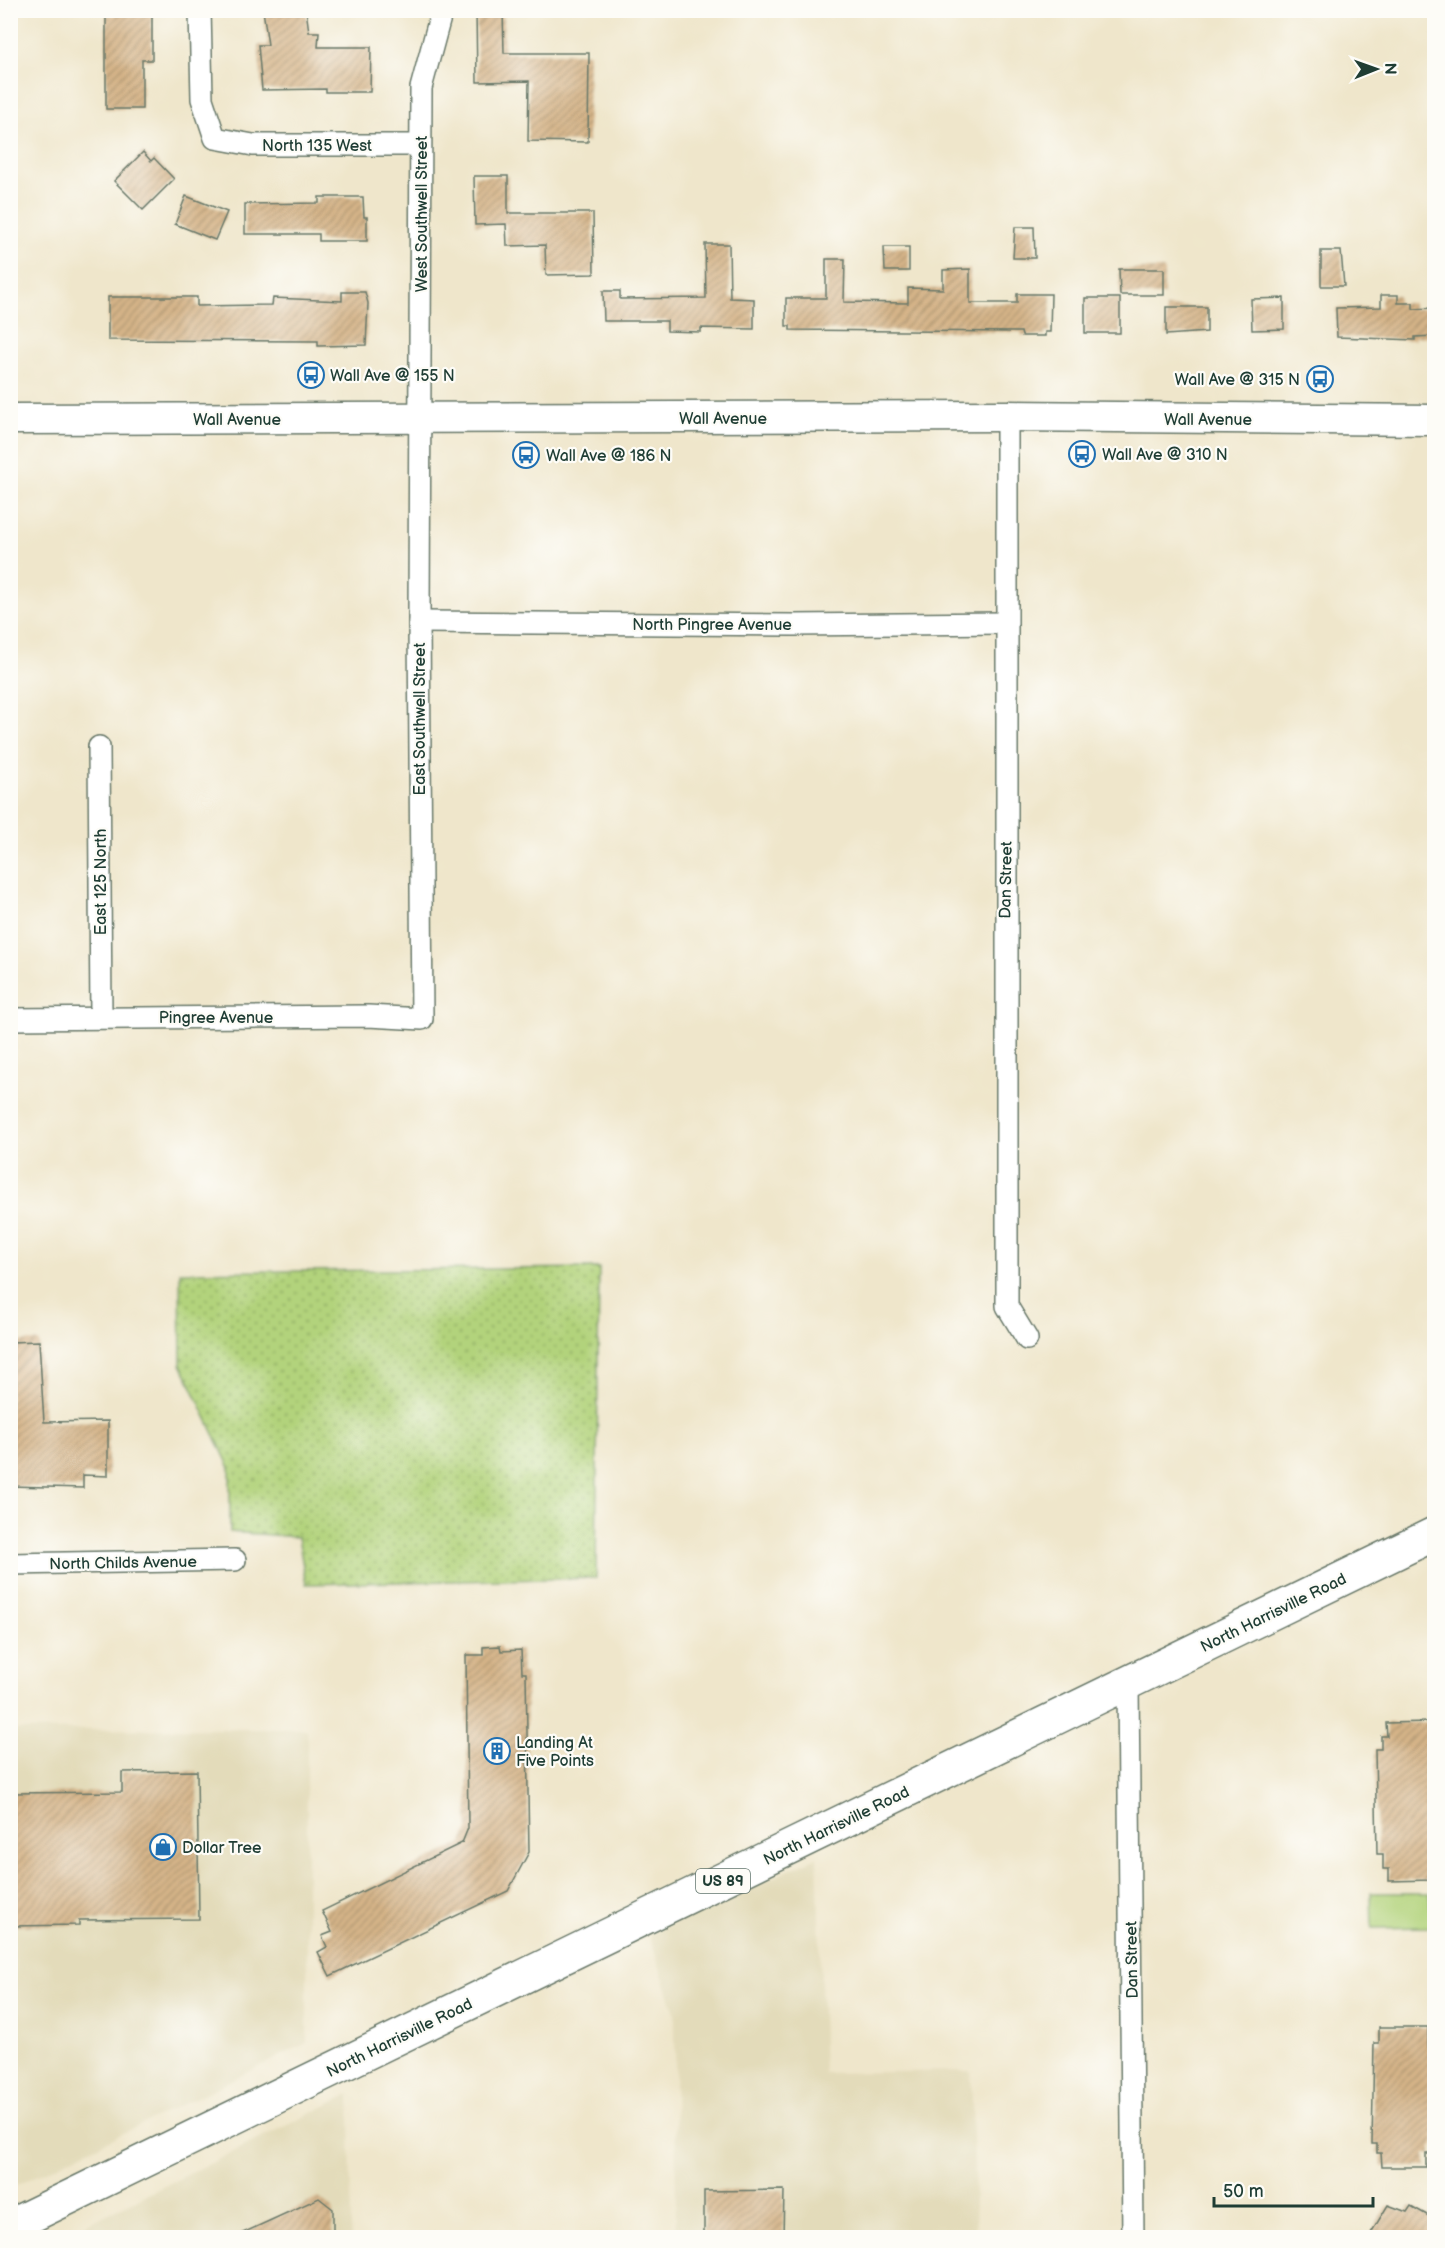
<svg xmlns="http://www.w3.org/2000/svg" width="1445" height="2248" viewBox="0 0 1445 2248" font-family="'Balsamiq Sans',sans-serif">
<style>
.built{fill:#e3dbba}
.grass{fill:url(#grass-dots);stroke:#688858;stroke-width:1.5}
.pitch{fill:#b2d37b;stroke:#688858;stroke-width:1.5}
.building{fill:url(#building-hatch)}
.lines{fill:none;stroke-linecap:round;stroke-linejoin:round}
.street-casing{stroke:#687869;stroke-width:24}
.secondary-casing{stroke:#687869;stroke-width:33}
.primary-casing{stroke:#687869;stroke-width:36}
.street{stroke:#fff;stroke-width:21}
.secondary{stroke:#fff;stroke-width:30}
.primary{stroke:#fff;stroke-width:33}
.labels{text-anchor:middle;stroke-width:4.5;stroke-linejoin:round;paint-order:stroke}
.shield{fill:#fdfcf7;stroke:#62766e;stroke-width:1.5}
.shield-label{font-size:15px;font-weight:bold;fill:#1f3d34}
.street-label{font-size:16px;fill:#1f3d34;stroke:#fdfcf7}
.poi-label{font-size:16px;fill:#1f3d34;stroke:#fdfcf7;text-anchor:start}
</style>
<defs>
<pattern id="grass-dots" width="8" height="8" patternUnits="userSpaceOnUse" patternTransform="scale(1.5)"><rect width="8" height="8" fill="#b2d37b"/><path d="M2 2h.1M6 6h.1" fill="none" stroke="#90ac66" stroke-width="1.8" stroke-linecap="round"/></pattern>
<pattern id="building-hatch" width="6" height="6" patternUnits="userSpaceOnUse" patternTransform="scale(1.5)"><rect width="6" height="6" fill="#d5b488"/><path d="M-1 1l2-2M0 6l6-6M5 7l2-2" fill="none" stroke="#ac9470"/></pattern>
</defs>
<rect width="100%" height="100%" fill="#fdfcf7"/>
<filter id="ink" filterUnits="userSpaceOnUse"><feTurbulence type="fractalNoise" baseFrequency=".0167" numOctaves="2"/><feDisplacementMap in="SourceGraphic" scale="12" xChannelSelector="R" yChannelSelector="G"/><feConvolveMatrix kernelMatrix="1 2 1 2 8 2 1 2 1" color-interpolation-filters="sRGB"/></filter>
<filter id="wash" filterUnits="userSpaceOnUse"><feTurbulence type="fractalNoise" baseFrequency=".008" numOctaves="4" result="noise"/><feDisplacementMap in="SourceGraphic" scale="24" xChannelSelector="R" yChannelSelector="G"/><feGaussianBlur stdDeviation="1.35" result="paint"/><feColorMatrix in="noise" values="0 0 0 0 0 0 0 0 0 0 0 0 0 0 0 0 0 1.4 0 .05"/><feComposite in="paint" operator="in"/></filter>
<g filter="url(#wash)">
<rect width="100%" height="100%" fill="#efe6cb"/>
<!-- built -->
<g class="built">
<polygon points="307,1729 307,2043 11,2188 11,1730"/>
<polygon points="817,1857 824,2073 971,2071 976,2237 676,2237 675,2013 649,1935"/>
<polygon points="350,2094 351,2237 58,2238 126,2205"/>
</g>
<!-- grass -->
<polygon class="grass" points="599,1268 596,1578 306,1584 298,1537 230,1532 230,1468 181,1364 180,1272"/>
<!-- pitch -->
<polygon class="pitch" points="1371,1893 1430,1893 1431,1927 1372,1928"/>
<g id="blocks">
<!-- building -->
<g class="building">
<polygon points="115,10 132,10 132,15 152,14 152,60 142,60 142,109 106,109 106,15 115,15"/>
<polygon points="263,10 306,10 309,32 319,32 318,47 371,47 370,92 326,92 326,89 262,90 258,45 268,45"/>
<polygon points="476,10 503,10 504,53 589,53 588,142 528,141 529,81 477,82"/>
<polygon points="143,152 151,161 154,158 174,179 143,210 114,181"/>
<polygon points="474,176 508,176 508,213 593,213 594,274 546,275 545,245 507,246 506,224 475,225"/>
<polygon points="186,196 227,212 215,240 175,224"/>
<polygon points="319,197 363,197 364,217 367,217 367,241 319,241 319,234 245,234 245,204 319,203"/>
<polygon points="1015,227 1034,227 1035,258 1013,258"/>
<polygon points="705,244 729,244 730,298 754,299 754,329 701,328 701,332 667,331 667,321 604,321 603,291 620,291 620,299 706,298"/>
<polygon points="884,247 909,247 909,271 885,271"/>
<polygon points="1321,251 1341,251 1344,286 1321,286"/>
<polygon points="826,259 845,259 844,302 908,303 908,288 943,289 943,270 970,269 970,303 1017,303 1017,294 1051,294 1050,332 1045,332 1045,336 1022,336 1021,332 1017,332 790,330 790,326 786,326 786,298 826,298"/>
<polygon points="1119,269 1164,269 1164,295 1120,295"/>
<polygon points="342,292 365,292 368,303 366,345 318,346 318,341 108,340 108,297 197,297 197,306 272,305 273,298 342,301"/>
<polygon points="1381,295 1398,295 1398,303 1413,303 1413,309 1434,308 1434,336 1415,337 1415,340 1337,337 1336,308 1381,307"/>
<rect x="1085" y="298" width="35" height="35"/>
<polygon points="1284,298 1284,329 1252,330 1251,299"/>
<polygon points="1166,307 1207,307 1207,332 1166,335"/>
<polygon points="39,1341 44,1422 108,1421 108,1476 83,1475 83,1488 10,1486 10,1342"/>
<polygon points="500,1646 501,1651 521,1650 522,1673 526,1673 529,1852 508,1891 330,1976 318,1952 327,1947 322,1936 332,1932 322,1911 462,1843 468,1828 466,1655 483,1655 483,1647"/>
<polygon points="1429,1722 1429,1734 1434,1734 1434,1870 1431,1870 1431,1880 1389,1881 1389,1869 1383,1869 1383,1854 1377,1854 1375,1749 1381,1749 1381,1736 1387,1736 1386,1723"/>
<polygon points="197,1771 199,1919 79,1920 79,1925 10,1926 10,1793 122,1792 122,1772"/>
<polygon points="1379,2027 1428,2027 1428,2048 1434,2048 1434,2146 1432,2146 1432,2154 1426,2154 1426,2167 1382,2167 1381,2153 1377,2153 1377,2144 1372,2144 1374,2043 1379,2043"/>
<polygon points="784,2190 783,2238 704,2238 704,2191"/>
<polygon points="319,2198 333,2209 333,2238 232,2238"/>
<polygon points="1388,2205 1407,2212 1411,2206 1434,2219 1434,2238 1368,2238"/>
</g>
</g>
</g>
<g filter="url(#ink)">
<use href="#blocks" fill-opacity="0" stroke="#687869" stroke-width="1.5"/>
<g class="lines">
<defs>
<g id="street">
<polyline points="200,10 202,99 215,138 253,145 420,145"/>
<polyline points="1007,416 1007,1306 1027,1339"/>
<polyline points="419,622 793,625 1006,623"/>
<polyline points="99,747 101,1017"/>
<polyline points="10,1019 368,1016 422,1019 419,622 421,88 442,10"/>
<polyline points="10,1564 235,1560"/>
<polyline points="1128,1683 1133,2238"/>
</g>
<polyline id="secondary" points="10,419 1007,416 1434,420"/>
<polyline id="primary" points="10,2226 1434,1534"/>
</defs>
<!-- street casing -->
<use href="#street" class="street-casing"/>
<!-- secondary casing -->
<use href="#secondary" class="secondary-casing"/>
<!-- primary casing -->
<use href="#primary" class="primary-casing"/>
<!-- street -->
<use href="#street" class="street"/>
<!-- secondary -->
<use href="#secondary" class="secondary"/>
<!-- primary -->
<use href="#primary" class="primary"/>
</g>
</g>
<!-- icons -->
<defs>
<symbol id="bus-ring" viewBox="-11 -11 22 22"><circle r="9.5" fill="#fdfcf7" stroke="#1f6fb2" stroke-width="1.5"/><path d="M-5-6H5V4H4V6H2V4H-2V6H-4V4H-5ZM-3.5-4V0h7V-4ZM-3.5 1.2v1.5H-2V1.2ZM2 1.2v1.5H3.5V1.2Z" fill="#1f6fb2"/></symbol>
<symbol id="building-ring" viewBox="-11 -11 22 22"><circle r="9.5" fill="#fdfcf7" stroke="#1f6fb2" stroke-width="1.5"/><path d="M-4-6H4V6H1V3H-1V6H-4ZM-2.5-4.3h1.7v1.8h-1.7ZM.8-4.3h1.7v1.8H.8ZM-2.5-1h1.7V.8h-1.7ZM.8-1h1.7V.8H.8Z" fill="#1f6fb2"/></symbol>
<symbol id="shop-ring" viewBox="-11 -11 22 22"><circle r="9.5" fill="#fdfcf7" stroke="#1f6fb2" stroke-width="1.5"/><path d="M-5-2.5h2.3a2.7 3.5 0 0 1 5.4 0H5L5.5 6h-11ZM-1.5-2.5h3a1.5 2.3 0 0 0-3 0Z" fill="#1f6fb2"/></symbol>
</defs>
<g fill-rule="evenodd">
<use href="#bus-ring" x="296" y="360" width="30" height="30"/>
<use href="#bus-ring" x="1305" y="364" width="30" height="30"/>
<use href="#bus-ring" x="1067" y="439" width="30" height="30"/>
<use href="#bus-ring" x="511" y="440" width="30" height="30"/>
<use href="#building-ring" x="482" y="1736" width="30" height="30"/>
<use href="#shop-ring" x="148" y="1832" width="30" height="30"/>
</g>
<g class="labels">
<!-- shield labels -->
<rect class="shield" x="696" y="1869" width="54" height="24" rx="4.5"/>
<g class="shield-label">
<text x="723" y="1886">US 89</text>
</g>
<!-- street labels -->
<g class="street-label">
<text x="317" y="151">North 135 West</text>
<text transform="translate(421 214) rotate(-90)" y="6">West Southwell Street</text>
<text x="723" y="424">Wall Avenue</text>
<text x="237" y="425">Wall Avenue</text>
<text x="1208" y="425">Wall Avenue</text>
<text x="712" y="630">North Pingree Avenue</text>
<text transform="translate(419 719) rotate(-90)" y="6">East Southwell Street</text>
<text transform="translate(1005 880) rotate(-89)" y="6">Dan Street</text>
<text transform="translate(100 882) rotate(-90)" y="6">East 125 North</text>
<text x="216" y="1023">Pingree Avenue</text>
<text transform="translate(123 1562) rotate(-1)" y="6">North Childs Avenue</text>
<text transform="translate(1273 1612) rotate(-26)" y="6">North Harrisville Road</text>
<text transform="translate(836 1825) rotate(-26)" y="6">North Harrisville Road</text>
<text transform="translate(1131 1960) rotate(-91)" y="6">Dan Street</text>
<text transform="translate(399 2037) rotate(-26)" y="6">North Harrisville Road</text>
</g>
<!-- poi labels -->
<g class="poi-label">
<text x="330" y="381">Wall Ave @ 155 N</text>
<text x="1300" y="385" text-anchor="end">Wall Ave @ 315 N</text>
<text x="1102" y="460">Wall Ave @ 310 N</text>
<text x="546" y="461">Wall Ave @ 186 N</text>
<text x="516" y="1748">Landing At<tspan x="516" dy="18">Five Points</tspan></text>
<text x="182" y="1853">Dollar Tree</text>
</g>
</g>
<!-- margin -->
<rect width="1445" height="2248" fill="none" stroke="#fdfcf7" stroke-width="36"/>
<!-- north arrow -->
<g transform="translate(1376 69) rotate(89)" stroke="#fdfcf7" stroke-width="4.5" paint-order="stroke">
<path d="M0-4.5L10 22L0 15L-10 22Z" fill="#1f3d34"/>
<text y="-9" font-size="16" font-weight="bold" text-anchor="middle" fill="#1f3d34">N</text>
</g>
<!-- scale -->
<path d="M1214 2197v9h159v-9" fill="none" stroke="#1f3d34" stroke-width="3"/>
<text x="1223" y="2197" font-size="18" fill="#1f3d34" stroke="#fdfcf7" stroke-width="4.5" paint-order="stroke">50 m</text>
</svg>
